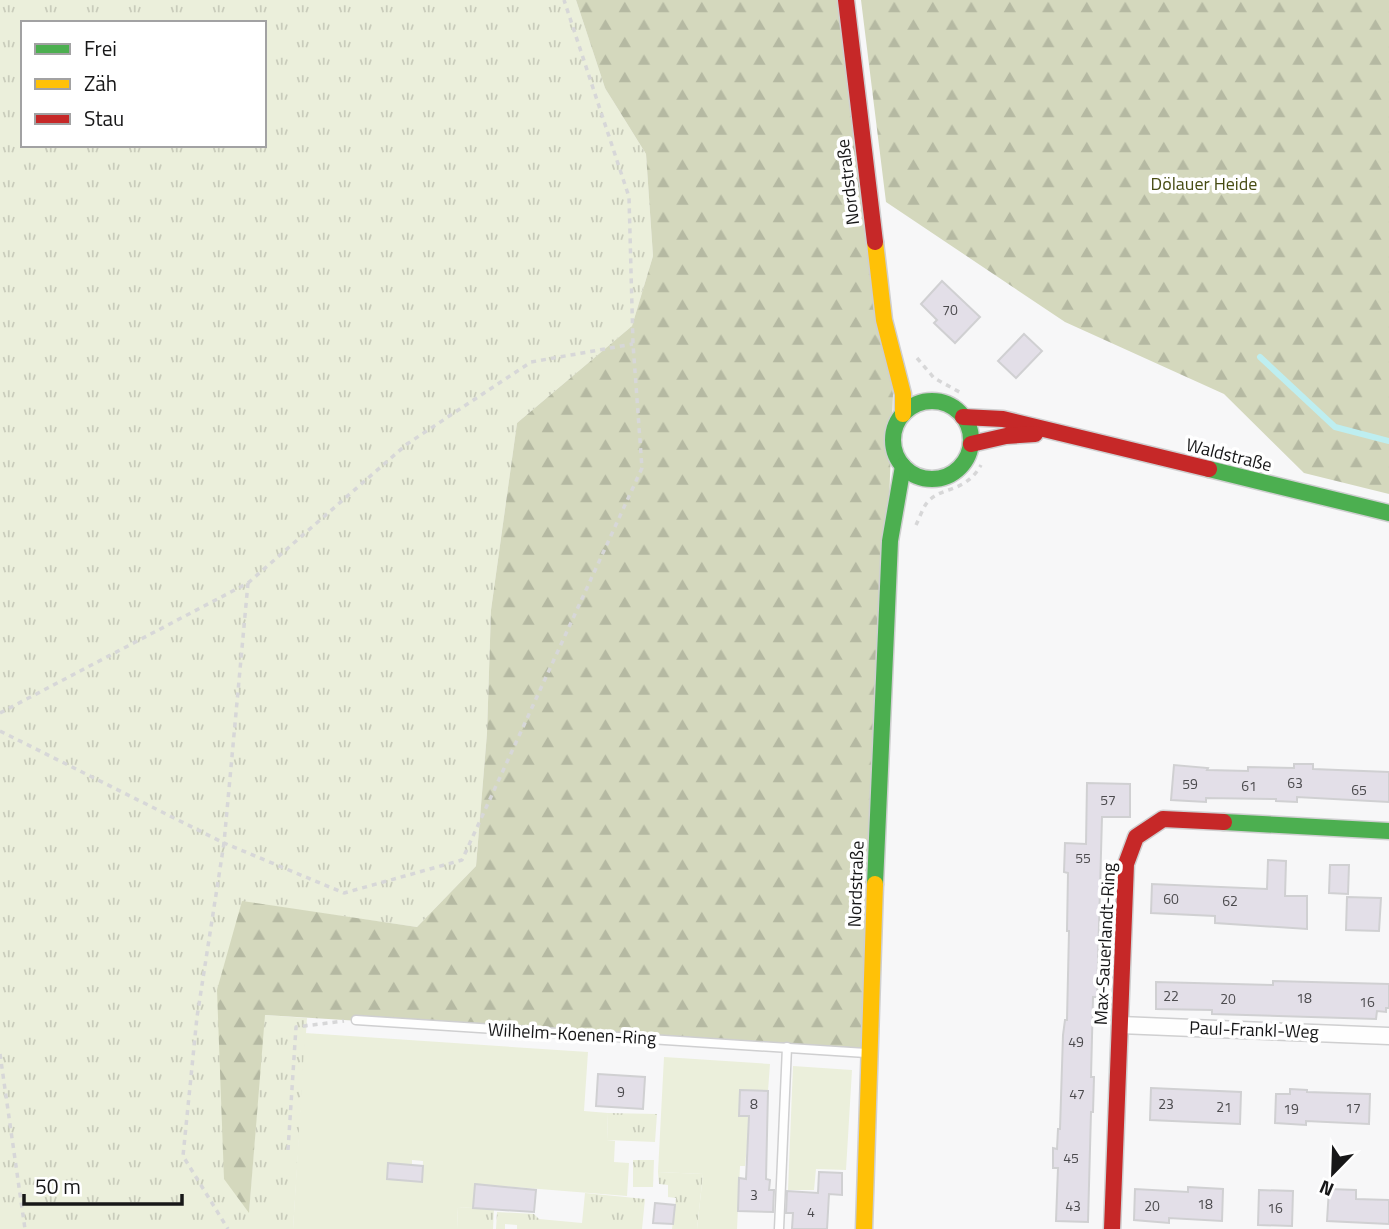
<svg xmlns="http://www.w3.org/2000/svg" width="1389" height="1229" viewBox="0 0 1389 1229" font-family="'Titillium Web',sans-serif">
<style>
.grass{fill:url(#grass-tufts);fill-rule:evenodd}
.forest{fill:url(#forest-firs)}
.garden{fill:#ebefdb;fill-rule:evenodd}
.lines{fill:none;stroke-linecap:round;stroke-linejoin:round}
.stream{stroke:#beeef0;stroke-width:6}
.building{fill:#e3dfe8;stroke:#d0d0d2;stroke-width:2}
.lane-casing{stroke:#cfcfd0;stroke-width:11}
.street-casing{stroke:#cfcfd0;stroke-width:19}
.fast-casing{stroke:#cfcfd0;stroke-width:19}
.slow-casing{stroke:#cfcfd0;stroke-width:19}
.jam-casing{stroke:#cfcfd0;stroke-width:19}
.path{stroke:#d7d7d8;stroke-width:3.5;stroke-dasharray:5 5;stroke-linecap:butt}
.lane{stroke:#fefefe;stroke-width:8}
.street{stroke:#fefefe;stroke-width:16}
.fast{stroke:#4caf50;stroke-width:16}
.slow{stroke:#ffc107;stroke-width:16}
.jam{stroke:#c62828;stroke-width:16}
.labels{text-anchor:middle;stroke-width:7;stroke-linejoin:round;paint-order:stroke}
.number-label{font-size:14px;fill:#4b4a4d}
.street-label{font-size:18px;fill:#171718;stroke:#fff}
.park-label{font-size:18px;fill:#474c13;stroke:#fff}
</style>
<defs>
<pattern id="grass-tufts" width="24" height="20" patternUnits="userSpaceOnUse" patternTransform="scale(1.75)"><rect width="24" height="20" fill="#ebefdb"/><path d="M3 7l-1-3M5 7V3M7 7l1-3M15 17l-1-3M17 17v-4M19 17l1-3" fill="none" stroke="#c9ccbb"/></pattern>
<pattern id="forest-firs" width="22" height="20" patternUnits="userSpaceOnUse" patternTransform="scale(1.75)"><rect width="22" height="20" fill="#d4d8bd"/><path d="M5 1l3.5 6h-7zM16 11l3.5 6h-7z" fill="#b5b9a2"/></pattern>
</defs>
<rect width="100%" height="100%" fill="#f7f7f8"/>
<!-- grass -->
<g class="grass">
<path d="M 0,0 L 576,0 L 605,88 L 646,154 L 653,256 L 632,326 L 517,423 L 491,610 L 487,733 L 476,866 L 417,927 L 242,902 L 249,1212 L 264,1015 L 307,1018 L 293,1229 L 0,1229 ZM 23,23 L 264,23 L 264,145 L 23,145 Z"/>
<polygon points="608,1113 657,1114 655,1142 607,1140"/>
<polygon points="633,1160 654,1160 653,1187 633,1187"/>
<polygon points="658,1172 703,1174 697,1229 672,1229 676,1198 668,1197 668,1185 659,1184"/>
<polygon points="585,1193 645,1199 642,1229 517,1229 517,1225 505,1224 505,1229 496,1229 497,1212 534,1214 539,1219 582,1223"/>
<polygon points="458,1207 494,1209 493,1229 457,1229"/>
</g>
<!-- forest -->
<g class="forest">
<polygon points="576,0 839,0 893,394 869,1053 265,1015 249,1213 224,1179 217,990 242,901 417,927 476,866 487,733 491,610 517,423 632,326 653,256 646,154 605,88"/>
<polygon points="861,0 1389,0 1389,494 1304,473 1224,394 1065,322 886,202"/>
</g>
<!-- garden -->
<g class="garden">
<path d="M 305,1033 L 588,1052 L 584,1111 L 608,1113 L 607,1140 L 615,1141 L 614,1162 L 629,1163 L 627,1196 L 475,1184 L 473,1208 L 458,1207 L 457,1229 L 293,1229 ZM 412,1160 L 423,1161 L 422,1182 L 387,1179 L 388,1163 L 412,1165 Z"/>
<polygon points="664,1057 770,1064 768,1091 740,1091 739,1116 750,1116 745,1166 740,1166 737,1229 697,1229 703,1174 658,1172"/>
<polygon points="793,1066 852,1070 846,1170 816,1169 814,1190 788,1190"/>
</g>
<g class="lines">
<!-- stream -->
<polyline class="stream" points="1260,357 1335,427 1389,441"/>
</g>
<!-- building -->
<g class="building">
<polygon points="942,281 980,317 955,343 934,323 937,320 921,304"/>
<polygon points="1024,334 1042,351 1016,378 998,361"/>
<polygon points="1294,764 1313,764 1313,769 1389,772 1389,802 1297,797 1297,802 1276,801 1276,799 1206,798 1206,802 1171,800 1174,765 1208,768 1207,770 1248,771 1248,767 1294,768"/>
<polygon points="1087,783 1130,784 1130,817 1102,817 1097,997 1093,997 1091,1077 1094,1077 1093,1112 1091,1112 1088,1222 1056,1221 1058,1168 1053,1168 1053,1148 1057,1149 1058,1129 1060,1129 1063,1035 1065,1020 1067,1020 1069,931 1067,931 1068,873 1064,872 1065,843 1086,844"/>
<polygon points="1268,860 1286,861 1285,896 1307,896 1307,929 1215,923 1215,916 1151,913 1152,884 1267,889"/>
<polygon points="1330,865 1349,865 1348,894 1329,893"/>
<polygon points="1347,897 1381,898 1379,931 1346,930"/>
<polygon points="1273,981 1389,984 1389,1008 1386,1008 1386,1012 1377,1011 1376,1019 1212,1014 1212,1010 1156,1009 1156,982 1273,985"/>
<polygon points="598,1074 645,1077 643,1109 596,1106"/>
<polygon points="1151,1088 1241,1092 1240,1124 1150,1120"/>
<polygon points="1290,1089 1307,1090 1307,1092 1370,1094 1369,1124 1306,1121 1306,1125 1275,1123 1276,1094 1290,1094"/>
<polygon points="740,1090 768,1091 766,1179 770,1180 769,1190 774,1190 773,1212 738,1211 739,1178 746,1179 749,1116 739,1116"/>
<polygon points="388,1163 423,1166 422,1182 387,1179"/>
<polygon points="819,1172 842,1173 842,1195 829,1194 827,1229 792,1229 793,1213 786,1213 787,1191 818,1193"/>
<polygon points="475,1184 536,1190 534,1212 473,1208"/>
<polygon points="1188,1187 1223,1189 1222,1221 1169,1218 1169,1223 1134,1220 1135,1189 1188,1192"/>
<polygon points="1329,1189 1356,1190 1356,1199 1389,1200 1389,1224 1327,1221"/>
<polygon points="1259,1190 1293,1191 1292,1226 1258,1225"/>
<polygon points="655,1203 675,1205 673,1224 653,1223"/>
</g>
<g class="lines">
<defs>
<g id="lane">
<polyline points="356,1020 866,1053"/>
<polyline points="779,1229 787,1047"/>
</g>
<polyline id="street" points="1120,1025 1389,1036"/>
<g id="fast">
<circle cx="932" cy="440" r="39"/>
<polyline points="1209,469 1389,513"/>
<polyline points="1224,822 1389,831"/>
<polyline points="875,884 890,541 903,466"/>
</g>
<g id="slow">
<polyline points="875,242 884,320 903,394 903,414"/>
<polyline points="864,1229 875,884"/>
</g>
<g id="jam">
<polyline points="846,0 875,242"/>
<polyline points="963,417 1003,419 1209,469"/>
<polyline points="971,444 1006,436 1035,434"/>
<polyline points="1112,1229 1126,864 1136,837 1163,819 1224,822"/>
</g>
</defs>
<!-- lane casing -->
<use href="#lane" class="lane-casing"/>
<!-- street casing -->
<use href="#street" class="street-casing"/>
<!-- fast casing -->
<use href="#fast" class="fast-casing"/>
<!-- slow casing -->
<use href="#slow" class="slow-casing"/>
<!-- jam casing -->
<use href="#jam" class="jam-casing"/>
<!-- path -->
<g class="path">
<polyline points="917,358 934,378 963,394"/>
<path d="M 916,525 C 919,519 922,510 926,504 C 940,485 964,495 981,465"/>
<polyline points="248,583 407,444 531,362 633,344"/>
<polyline points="0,713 248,583 224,843 344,893 462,860 642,468 633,344 629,197 564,0"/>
<polyline points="0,731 224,843 197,1017 183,1156 228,1229"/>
<polyline points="0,1054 25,1229"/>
<polyline points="288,1150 296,1027 344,1021"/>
</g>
<!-- lane -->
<use href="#lane" class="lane"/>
<!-- street -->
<use href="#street" class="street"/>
<!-- fast -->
<use href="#fast" class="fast"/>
<!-- slow -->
<use href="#slow" class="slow"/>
<!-- jam -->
<use href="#jam" class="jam"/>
</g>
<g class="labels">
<!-- number labels -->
<g class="number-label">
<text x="950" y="315">70</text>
<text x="1295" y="788">63</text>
<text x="1190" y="789">59</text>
<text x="1249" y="791">61</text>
<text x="1359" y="795">65</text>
<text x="1108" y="805">57</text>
<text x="1083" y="863">55</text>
<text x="1171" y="904">60</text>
<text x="1230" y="906">62</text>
<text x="1171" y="1001">22</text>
<text x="1304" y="1003">18</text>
<text x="1228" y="1004">20</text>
<text x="1367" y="1007">16</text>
<text x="1076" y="1047">49</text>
<text x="621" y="1097">9</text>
<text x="1077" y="1099">47</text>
<text x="754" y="1109">8</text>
<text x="1166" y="1109">23</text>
<text x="1224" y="1112">21</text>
<text x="1353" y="1113">17</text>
<text x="1291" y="1114">19</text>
<text x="1071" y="1163">45</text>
<text x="754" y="1200">3</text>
<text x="1205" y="1209">18</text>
<text x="1073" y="1211">43</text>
<text x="1152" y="1211">20</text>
<text x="1275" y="1213">16</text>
<text x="811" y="1217">4</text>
</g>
<!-- street labels -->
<g class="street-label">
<text transform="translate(848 182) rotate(-97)" y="6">Nordstraße</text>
<text transform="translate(1229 455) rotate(14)" y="6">Waldstraße</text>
<text transform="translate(856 884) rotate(-88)" y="6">Nordstraße</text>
<text transform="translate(1105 944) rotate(-87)" y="6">Max-Sauerlandt-Ring</text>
<text transform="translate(1254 1030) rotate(2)" y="6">Paul-Frankl-Weg</text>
<text transform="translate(572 1034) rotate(3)" y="6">Wilhelm-Koenen-Ring</text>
</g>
<!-- park labels -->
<g class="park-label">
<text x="1204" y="190">Dölauer Heide</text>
</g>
</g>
<!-- legend -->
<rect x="21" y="21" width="245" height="126" fill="#ffffff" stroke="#a2a2a3" stroke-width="2"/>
<rect x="35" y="44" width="35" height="10" fill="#4caf50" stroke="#a2a2a3" stroke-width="2"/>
<text x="84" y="56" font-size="21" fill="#171718">Frei</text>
<rect x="35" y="79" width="35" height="10" fill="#ffc107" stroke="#a2a2a3" stroke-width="2"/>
<text x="84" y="91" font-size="21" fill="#171718">Zäh</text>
<rect x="35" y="114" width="35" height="10" fill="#c62828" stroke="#a2a2a3" stroke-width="2"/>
<text x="84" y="126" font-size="21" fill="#171718">Stau</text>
<!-- north arrow -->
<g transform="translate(1333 1173) rotate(203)" stroke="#ffffff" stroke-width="5" paint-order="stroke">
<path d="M0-5L12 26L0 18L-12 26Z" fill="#171718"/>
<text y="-10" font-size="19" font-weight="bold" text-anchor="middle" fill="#171718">N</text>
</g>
<!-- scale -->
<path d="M24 1194v10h158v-10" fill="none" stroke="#171718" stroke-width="3.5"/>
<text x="35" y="1194" font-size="21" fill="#171718" stroke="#ffffff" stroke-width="5" paint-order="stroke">50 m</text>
</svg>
